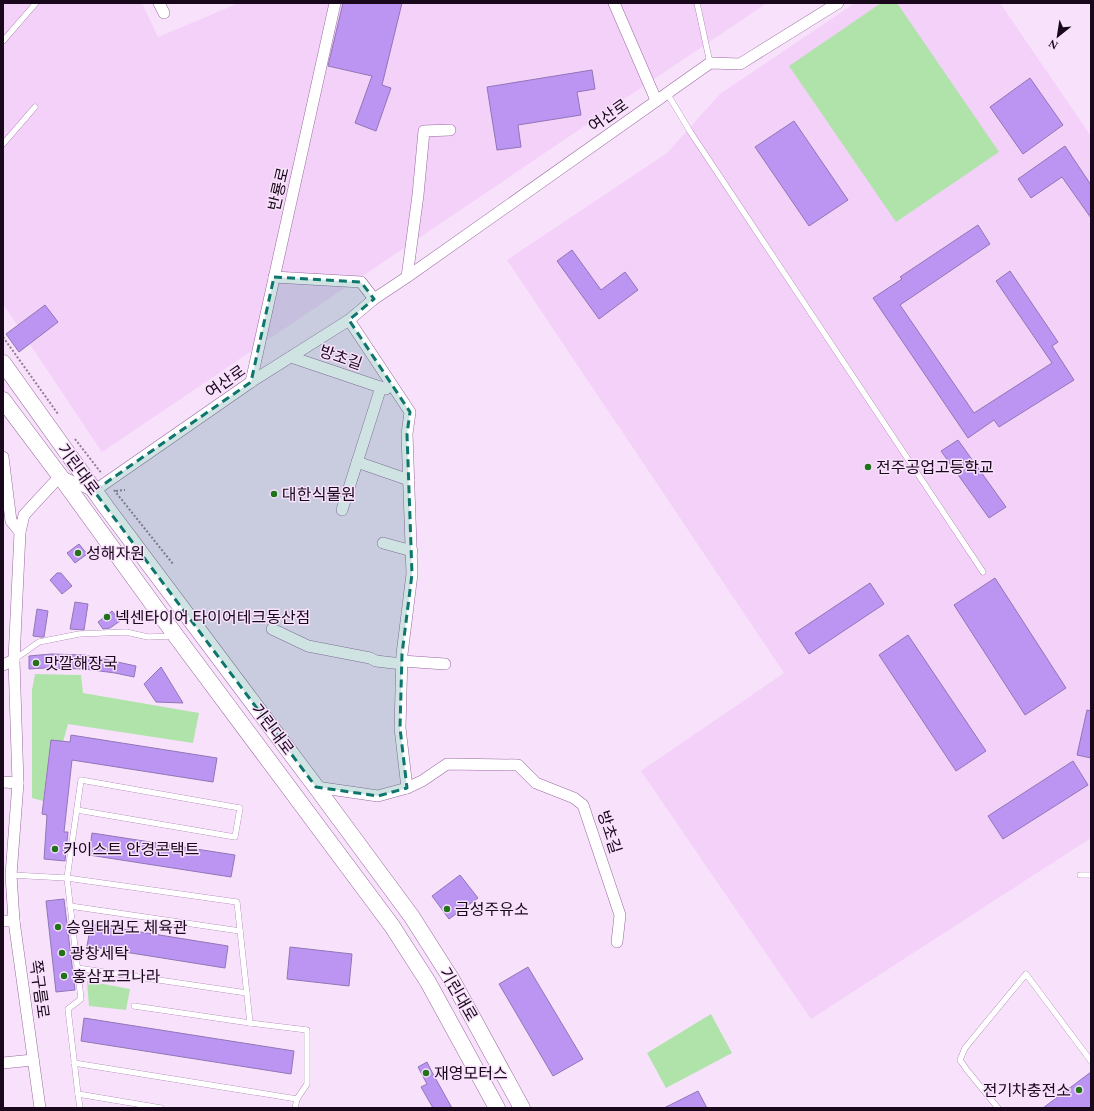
<svg xmlns="http://www.w3.org/2000/svg" width="1094" height="1111" viewBox="0 0 1094 1111" font-family="Spectral,'Noto Sans KR',serif">
<style>
.built{fill:#f4d1f9}
.green{fill:#afe3aa}
.building{fill:#bc95f2;stroke:#9076b7}
.lines{fill:none;stroke-linecap:round;stroke-linejoin:round}
.lane-casing{stroke:#9968a0;stroke-width:6}
.street-casing{stroke:#9968a0;stroke-width:12}
.secondary-casing{stroke:#9968a0;stroke-width:17}
.path{stroke:#8f7b92;stroke-width:2;stroke-dasharray:2 2;stroke-linecap:butt}
.lane{stroke:#fff;stroke-width:5.5}
.street{stroke:#fff;stroke-width:11}
.secondary{stroke:#fff;stroke-width:16}
.marked{fill:#0f766e;fill-opacity:0.2;stroke:#0f766e;stroke-width:3;stroke-dasharray:8 5;stroke-linejoin:round}
.poi-dot{fill:#20721b;stroke:#f8e2fb;stroke-width:1.5}
.labels{text-anchor:middle;stroke-width:3;stroke-linejoin:round;paint-order:stroke}
.street-label{font-size:16px;fill:#19071c;stroke:#f8e2fb}
.poi-label{font-size:16px;fill:#19071c;stroke:#f8e2fb;text-anchor:start}
</style>
<rect width="100%" height="100%" fill="#f8e2fb"/>
<!-- built -->
<g class="built">
<polygon points="3,3 142,3 158,37 239,3 767,3 102,452 3,304"/>
<polygon points="855,3 1000,3 1091,136 1091,838 811,1019 641,771 784,673 507,260 667,153 720,94"/>
</g>
<!-- green -->
<g class="green">
<polygon points="881,3 897,3 999,152 896,222 789,66"/>
<polygon points="35,674 81,675 83,693 199,713 193,743 68,724 62,746 50,745 43,801 32,798 32,690"/>
<polygon points="87,981 130,989 126,1010 89,1006"/>
<polygon points="711,1014 732,1053 666,1088 647,1053"/>
</g>
<!-- building -->
<g class="building">
<polygon points="343,3 402,3 382,85 391,88 376,131 355,123 372,76 328,66"/>
<polygon points="592,70 595,89 577,92 581,115 518,125 521,147 497,150 487,87"/>
<polygon points="1030,78 1063,125 1023,154 990,107"/>
<polygon points="794,121 848,200 809,226 755,147"/>
<polygon points="1065,146 1091,185 1091,218 1062,177 1031,198 1018,179"/>
<polygon points="978,225 990,244 900,305 974,413 1052,363 996,281 1010,271 1058,342 1052,346 1074,380 999,427 994,420 968,438 873,298 902,279 900,277"/>
<polygon points="572,250 601,290 625,272 638,290 599,319 557,261"/>
<polygon points="45,305 58,322 19,352 6,334"/>
<polygon points="958,440 1006,507 989,518 941,451"/>
<polygon points="79,544 87,554 75,563 67,553"/>
<polygon points="57,573 61,573 72,586 62,594 50,580"/>
<polygon points="995,578 1066,688 1025,715 954,605"/>
<polygon points="870,583 884,604 809,654 795,633"/>
<polygon points="75,602 88,604 84,630 70,629"/>
<polygon points="37,609 48,611 44,637 41,637 33,636"/>
<polygon points="112,611 120,621 110,628 103,629 98,622"/>
<polygon points="908,635 986,751 956,771 879,655"/>
<polygon points="51,654 85,655 136,666 134,677 115,673 85,669 45,668 29,669 29,656"/>
<polygon points="161,667 183,703 156,702 144,684"/>
<polygon points="1087,710 1091,711 1091,758 1077,755"/>
<polygon points="71,735 217,758 213,782 72,760 64,832 68,832 65,861 44,859 47,815 42,814 51,740 70,742"/>
<polygon points="1073,761 1088,785 1003,839 988,816"/>
<polygon points="92,833 235,855 231,877 89,855"/>
<polygon points="460,875 478,898 449,919 432,896"/>
<polygon points="64,899 75,990 56,992 46,901"/>
<polygon points="91,924 228,946 225,968 87,946"/>
<polygon points="290,947 352,954 349,986 287,979"/>
<polygon points="528,967 583,1059 553,1076 499,984"/>
<polygon points="84,1018 294,1051 291,1074 81,1041"/>
<polygon points="427,1062 433,1074 452,1108 433,1108 421,1087 427,1084 418,1067"/>
<polygon points="1091,1072 1091,1108 1043,1108"/>
<polygon points="698,1091 707,1108 664,1108"/>
</g>
<g class="lines">
<defs>
<g id="lane">
<polyline points="697,3 710,63"/>
<polyline points="3,41 36,3"/>
<polyline points="667,93 691,133 983,572"/>
<polyline points="3,144 35,107"/>
<polyline points="15,659 39,642 79,634 126,632 148,637 173,636"/>
<polyline points="77,810 235,837 240,808 81,780 67,878 81,999 68,1009 78,1094 161,1108"/>
<polyline points="11,875 67,878 237,902 250,1023 307,1030 307,1084 297,1099 295,1108"/>
<polyline points="1080,875 1091,875"/>
<polyline points="70,906 240,931"/>
<polyline points="77,968 247,993"/>
<polyline points="134,1006 250,1023"/>
<polyline points="74,1063 297,1099"/>
<polyline points="78,1094 80,1108"/>
<polyline points="998,1108 967,1070 960,1060 965,1048 1026,974 1091,1061"/>
</g>
<g id="street">
<polyline points="159,3 164,13"/>
<polyline points="614,3 656,100"/>
<polyline points="274,277 361,282 374,299"/>
<polyline points="407,277 418,195 424,131 450,130"/>
<polyline points="291,357 386,389"/>
<polyline points="251,382 335,3"/>
<polyline points="3,457 11,521 20,532"/>
<polyline points="357,462 409,480"/>
<polyline points="342,510 381,387"/>
<polyline points="383,543 412,551"/>
<polyline points="272,629 308,646 370,658 376,661 402,664"/>
<polyline points="402,661 445,664"/>
<polyline points="3,665 14,660"/>
<polyline points="3,782 18,783"/>
<polyline points="316,787 378,796 407,788 400,728 402,654 412,574 407,434 410,412 349,320"/>
<polyline points="407,788 422,781 447,764 518,765 536,783 574,798 583,805 620,915 617,942"/>
<polyline points="3,921 14,921"/>
<polyline points="3,1063 33,1060"/>
<polyline points="40,1108 14,921 11,875 18,783 14,660 20,532 24,515 60,476 94,491 251,382 349,320 374,299 407,277 710,63 740,64 838,3"/>
</g>
<g id="secondary">
<polyline points="3,363 106,507 316,787 412,917 452,980 522,1108"/>
<polyline points="3,400 60,476 176,636 392,926 428,982 497,1108"/>
</g>
</defs>
<!-- lane casing -->
<use href="#lane" class="lane-casing"/>
<!-- street casing -->
<use href="#street" class="street-casing"/>
<!-- secondary casing -->
<use href="#secondary" class="secondary-casing"/>
<!-- path -->
<g class="path">
<polyline points="3,337 58,414"/>
<polyline points="75,439 102,474"/>
<polyline points="114,490 173,564"/>
<polyline points="116,491 125,490"/>
</g>
<!-- lane -->
<use href="#lane" class="lane"/>
<!-- street -->
<use href="#street" class="street"/>
<!-- secondary -->
<use href="#secondary" class="secondary"/>
</g>
<!-- marked area -->
<path class="marked" d="M 274,277 L 361,282 L 374,299 L 349,320 L 410,412 L 407,434 L 412,574 L 402,654 L 400,728 L 407,788 L 378,796 L 316,787 L 94,491 L 251,382 Z"/>
<!-- markers -->
<g class="poi-dot">
<circle cx="868" cy="467" r="4"/>
<circle cx="274" cy="494" r="4"/>
<circle cx="78" cy="553" r="4"/>
<circle cx="107" cy="617" r="4"/>
<circle cx="36" cy="663" r="4"/>
<circle cx="55" cy="849" r="4"/>
<circle cx="447" cy="909" r="4"/>
<circle cx="58" cy="927" r="4"/>
<circle cx="62" cy="953" r="4"/>
<circle cx="64" cy="976" r="4"/>
<circle cx="426" cy="1073" r="4"/>
<circle cx="1079" cy="1090" r="4"/>
</g>
<g class="labels">
<!-- street labels -->
<g class="street-label">
<text transform="translate(608 115) rotate(-35)" y="6">여산로</text>
<text transform="translate(278 189) rotate(-77)" y="6">반룡로</text>
<text transform="translate(341 357) rotate(19)" y="6">방초길</text>
<text transform="translate(225 381) rotate(-35)" y="6">여산로</text>
<text transform="translate(79 469) rotate(54)" y="6">기린대로</text>
<text transform="translate(273 729) rotate(53)" y="6">기린대로</text>
<text transform="translate(610 832) rotate(72)" y="6">방초길</text>
<text transform="translate(40 989) rotate(82)" y="6">쪽구름로</text>
<text transform="translate(459 994) rotate(60)" y="6">기린대로</text>
</g>
<!-- poi labels -->
<g class="poi-label">
<text x="876" y="473">전주공업고등학교</text>
<text x="282" y="500">대한식물원</text>
<text x="86" y="559">성해자원</text>
<text x="115" y="623">넥센타이어 타이어테크동산점</text>
<text x="44" y="669">맛깔해장국</text>
<text x="63" y="855">카이스트 안경콘택트</text>
<text x="455" y="915">금성주유소</text>
<text x="66" y="933">승일태권도 체육관</text>
<text x="70" y="959">광창세탁</text>
<text x="72" y="982">홍삼포크나라</text>
<text x="434" y="1079">재영모터스</text>
<text x="1071" y="1096" text-anchor="end">전기차충전소</text>
</g>
</g>
<!-- border -->
<rect width="1094" height="1111" fill="none" stroke="#19071c" stroke-width="8"/>
<!-- north arrow -->
<g transform="translate(1058 36) rotate(210)" stroke="#f8e2fb" stroke-width="3" paint-order="stroke">
<path d="M0-3L7 15L0 10L-7 15Z" fill="#19071c"/>
<text y="-6" font-size="11" font-weight="bold" text-anchor="middle" fill="#19071c">N</text>
</g>
</svg>
